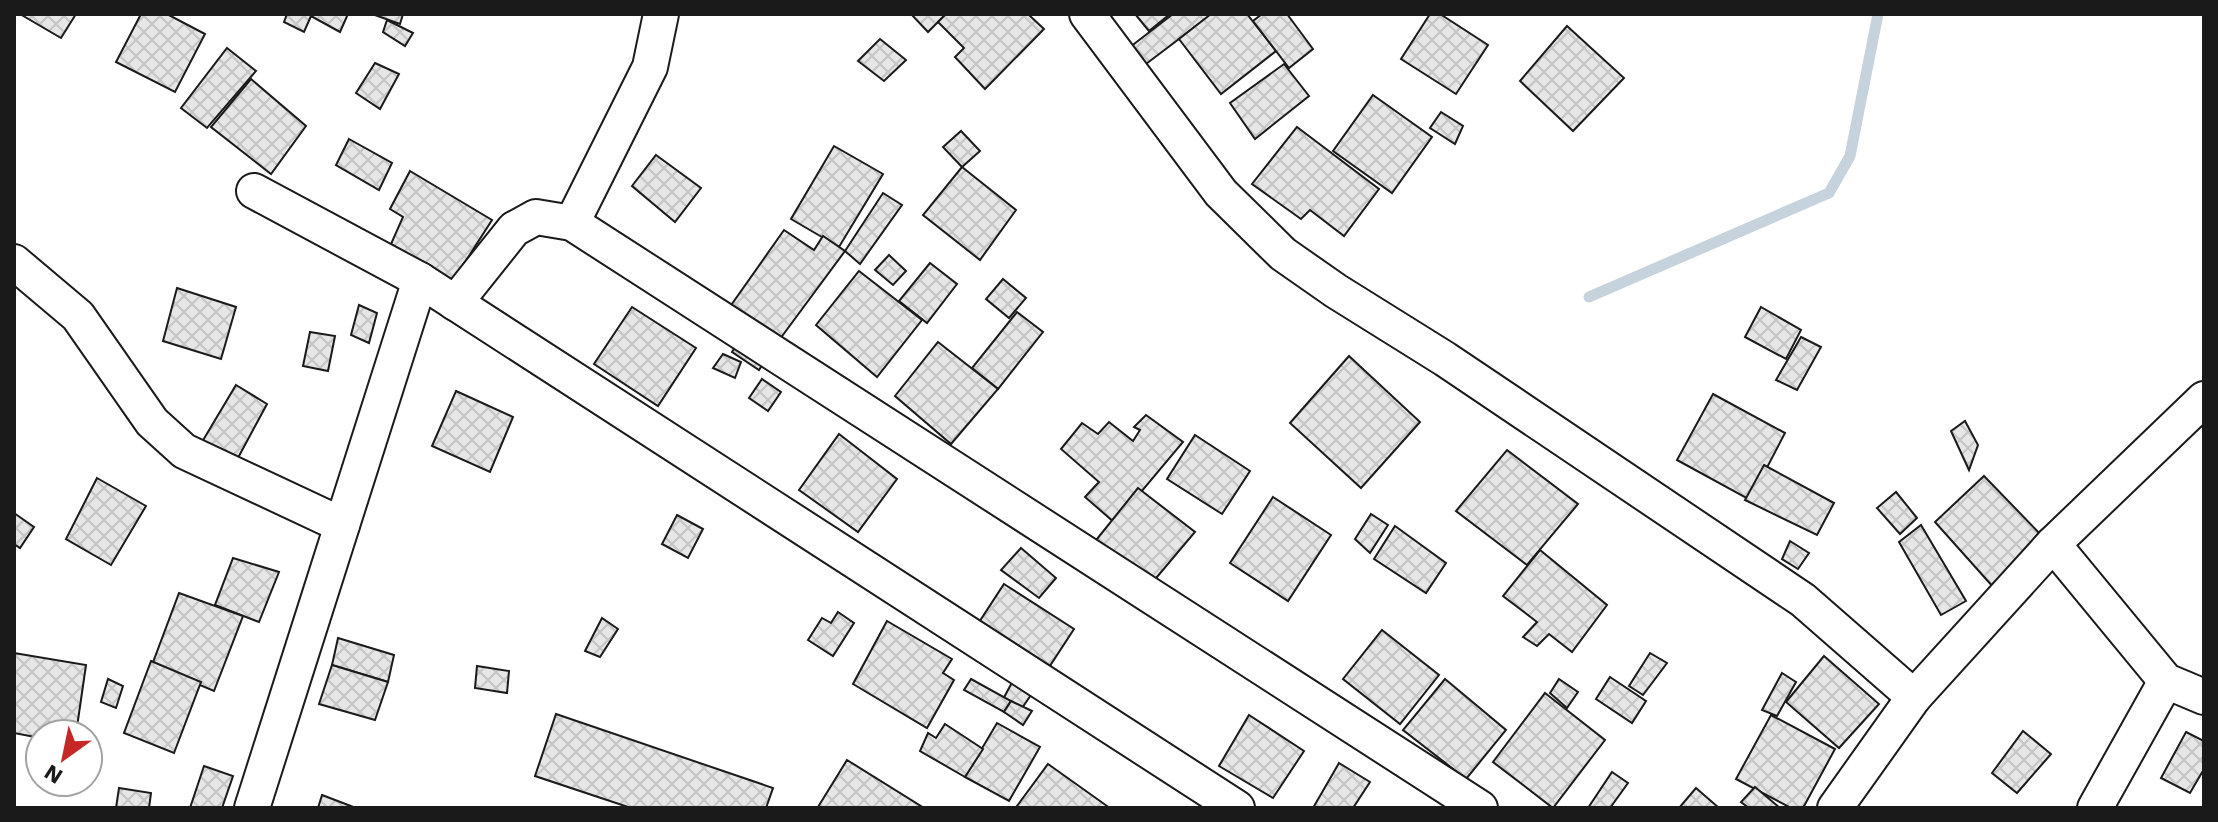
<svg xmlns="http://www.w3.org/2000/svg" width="2218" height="822" viewBox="0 0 2218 822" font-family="'Work Sans',sans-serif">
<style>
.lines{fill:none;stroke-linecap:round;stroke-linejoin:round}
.stream{stroke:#c6d2dc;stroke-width:11}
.building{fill:url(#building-cross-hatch);stroke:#1a1a1a;stroke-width:2}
.street-casing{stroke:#1a1a1a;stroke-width:38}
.street{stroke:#fff;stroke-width:34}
</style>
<defs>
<pattern id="building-cross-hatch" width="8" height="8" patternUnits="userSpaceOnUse" patternTransform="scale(2)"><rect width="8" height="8" fill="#e6e6e6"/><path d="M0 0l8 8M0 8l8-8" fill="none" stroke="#c5c5c5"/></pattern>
</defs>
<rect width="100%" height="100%" fill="#fff"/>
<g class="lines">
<!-- stream -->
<polyline class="stream" points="1589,297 1829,193 1850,156 1878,14"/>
</g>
<!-- building -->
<g class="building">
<polygon points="20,14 76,14 61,38"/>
<polygon points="141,14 167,14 205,34 175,92 116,62"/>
<polygon points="287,14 348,14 340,32 311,16 304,32 284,22"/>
<polygon points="372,14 403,14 400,24"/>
<polygon points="911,14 946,14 928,32"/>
<polygon points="946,14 1028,14 1044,29 985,89 955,57 964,48 938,22"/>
<polygon points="1135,14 1170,14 1149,31"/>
<polygon points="1173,14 1212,14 1146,64 1130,47"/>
<polygon points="1211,14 1247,14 1276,51 1221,94 1179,39"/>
<polygon points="1262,14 1287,14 1313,49 1289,68 1253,21"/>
<polygon points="1430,14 1440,14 1488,45 1456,94 1401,59"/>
<polygon points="387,20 413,33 405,46 383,32"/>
<polygon points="1567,26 1624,78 1573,131 1520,81"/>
<polygon points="880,39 906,60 884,81 858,61"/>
<polygon points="227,48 256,71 207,128 181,108"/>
<polygon points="375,63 399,74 380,109 356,93"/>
<polygon points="1284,64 1309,96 1255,139 1230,103"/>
<polygon points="251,79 306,126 271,174 211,127"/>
<polygon points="1373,95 1432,137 1392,193 1333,151"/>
<polygon points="1441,112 1463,126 1455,144 1430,128"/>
<polygon points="1297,127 1379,189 1344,236 1310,210 1301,219 1252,184"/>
<polygon points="961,131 980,151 962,167 943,147"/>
<polygon points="349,139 392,163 379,190 336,165"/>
<polygon points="834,146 883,174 839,247 791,219"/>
<polygon points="656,155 701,188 675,222 632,186"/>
<polygon points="962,167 1016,210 980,260 923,215"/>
<polygon points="410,171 492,220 453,281 391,244 403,217 390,209"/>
<polygon points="883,193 902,205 860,264 845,251"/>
<polygon points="784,230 814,250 823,236 845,251 777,343 727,311"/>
<polygon points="889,255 906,271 893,285 875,270"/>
<polygon points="930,263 957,284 927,323 899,301"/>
<polygon points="859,271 922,320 877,377 816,325"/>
<polygon points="1003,279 1026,298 1009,318 986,299"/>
<polygon points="177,288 236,307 221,359 163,341"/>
<polygon points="359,305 377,313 369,343 351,335"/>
<polygon points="632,307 696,348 658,406 594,364"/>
<polygon points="1761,307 1801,330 1786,359 1745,337"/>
<polygon points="1017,312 1043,332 998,389 972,368"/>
<polygon points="310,332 335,336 328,371 303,366"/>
<polygon points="1801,337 1821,347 1797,390 1776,380"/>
<polygon points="741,338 768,356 759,370 732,352"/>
<polygon points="938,342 998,389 951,444 895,396"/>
<polygon points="723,354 741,362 735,378 713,368"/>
<polygon points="1349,356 1420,422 1361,488 1290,423"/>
<polygon points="762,379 781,392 768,411 749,398"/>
<polygon points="236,385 267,404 231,471 196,452"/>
<polygon points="456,391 513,417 490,472 432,446"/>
<polygon points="1713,394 1785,433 1750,500 1677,460"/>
<polygon points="1146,415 1183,442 1115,523 1085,497 1099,482 1061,449 1082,423 1098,434 1109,422 1133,441 1140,430 1134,427"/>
<polygon points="1965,421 1978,445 1969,470 1951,431"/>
<polygon points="839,434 897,479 858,532 799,490"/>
<polygon points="1195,435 1250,471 1222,514 1167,479"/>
<polygon points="1507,450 1578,504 1527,565 1456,511"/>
<polygon points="1764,465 1834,503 1817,535 1745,500"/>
<polygon points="1984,476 2045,539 1994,588 1935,522"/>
<polygon points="97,478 146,506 111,565 66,539"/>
<polygon points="1138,488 1195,532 1146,590 1093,544"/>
<polygon points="1896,492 1917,518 1900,534 1877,508"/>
<polygon points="1273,497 1331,535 1288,601 1230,563"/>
<polygon points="14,513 34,527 20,548 14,544"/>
<polygon points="1371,514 1388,525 1370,553 1355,539"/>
<polygon points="677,515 703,529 688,558 662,544"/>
<polygon points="1921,525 1966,601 1941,615 1899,542"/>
<polygon points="1395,526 1446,563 1426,593 1374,559"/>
<polygon points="1790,541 1809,553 1798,569 1782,559"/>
<polygon points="1021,548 1056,578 1039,598 1001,570"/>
<polygon points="1540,550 1607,605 1572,652 1549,634 1537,646 1523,637 1537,622 1503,596"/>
<polygon points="233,558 279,572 259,622 215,605"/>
<polygon points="1004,584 1074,629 1042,678 972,633"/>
<polygon points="179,593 243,616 214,691 152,665"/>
<polygon points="838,612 854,623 833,656 808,640 822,618 831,623"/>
<polygon points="602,618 618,629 600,657 585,651"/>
<polygon points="887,621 952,659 943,673 954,680 927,728 853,684"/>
<polygon points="1382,630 1439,675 1400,724 1343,679"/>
<polygon points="338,638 394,655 388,682 332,665"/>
<polygon points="14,653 86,665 76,734 40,734 40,738 14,733"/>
<polygon points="1650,653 1667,663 1643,695 1629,686"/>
<polygon points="1824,656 1879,704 1839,748 1786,702"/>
<polygon points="151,661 201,682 174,753 124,733"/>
<polygon points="332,665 388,682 375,720 319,704"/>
<polygon points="477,666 509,671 507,693 475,688"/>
<polygon points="1782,673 1796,682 1777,716 1762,710"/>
<polygon points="1015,677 1035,689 1018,714 1001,703"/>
<polygon points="1610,677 1646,701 1632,723 1596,699"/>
<polygon points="108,679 123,686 116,708 101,702"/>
<polygon points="971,679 1011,701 1004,712 964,690"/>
<polygon points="1445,679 1506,730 1466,779 1403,730"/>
<polygon points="1559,679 1578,692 1567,708 1550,693"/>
<polygon points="1545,693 1605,740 1553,808 1493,762"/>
<polygon points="1011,701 1032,711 1023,725 1004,712"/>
<polygon points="556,714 773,788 766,808 631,808 535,776"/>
<polygon points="1249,715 1304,751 1273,798 1219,766"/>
<polygon points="1771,715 1835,749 1803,808 1791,808 1736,779"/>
<polygon points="997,723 1040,747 1009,801 965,777"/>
<polygon points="945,724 983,749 965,777 920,751 928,733 936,738"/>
<polygon points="2023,731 2051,754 2017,793 1992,773"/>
<polygon points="2186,732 2204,741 2204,769 2190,793 2161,778"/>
<polygon points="88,749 100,752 96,769 88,768"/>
<polygon points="847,760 924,808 818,807"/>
<polygon points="1339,763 1370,782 1353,808 1313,808"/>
<polygon points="1048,764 1107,806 1106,808 1019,808 1017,806"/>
<polygon points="204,766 233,776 222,808 190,808"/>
<polygon points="1612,772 1628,783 1610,808 1588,808"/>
<polygon points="1755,787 1780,808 1749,808 1741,802"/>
<polygon points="119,788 151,793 149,808 116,808"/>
<polygon points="1696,788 1719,808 1679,808"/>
<polygon points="322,795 356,808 318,808"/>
</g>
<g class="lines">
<defs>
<g id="street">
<polyline points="1087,14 1221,193 1283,254 1336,291 1445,359 1803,600 1914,697"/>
<polyline points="254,191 420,280 1237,808"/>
<polyline points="572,223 650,67 661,14"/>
<polyline points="14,262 78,316 152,422 184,451 342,525"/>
<polyline points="455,303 514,229 536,217 572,223 1480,808"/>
<polyline points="2053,544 2166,681 2204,697"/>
<polyline points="252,808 420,280"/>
<polyline points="1835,808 1914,697 2053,544 2204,399"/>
<polyline points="2095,808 2166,681"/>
</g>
</defs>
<!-- street casing -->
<use href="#street" class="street-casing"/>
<!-- street -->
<use href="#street" class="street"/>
</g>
<!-- border -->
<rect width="2218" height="822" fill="none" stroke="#1a1a1a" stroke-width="32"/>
<!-- north arrow -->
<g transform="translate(64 758) rotate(213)"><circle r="38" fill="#ffffff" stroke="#a3a3a3" stroke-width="2"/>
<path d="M0-6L14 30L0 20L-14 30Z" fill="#c62828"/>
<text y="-12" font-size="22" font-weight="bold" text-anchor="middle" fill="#1a1a1a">N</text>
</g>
</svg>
